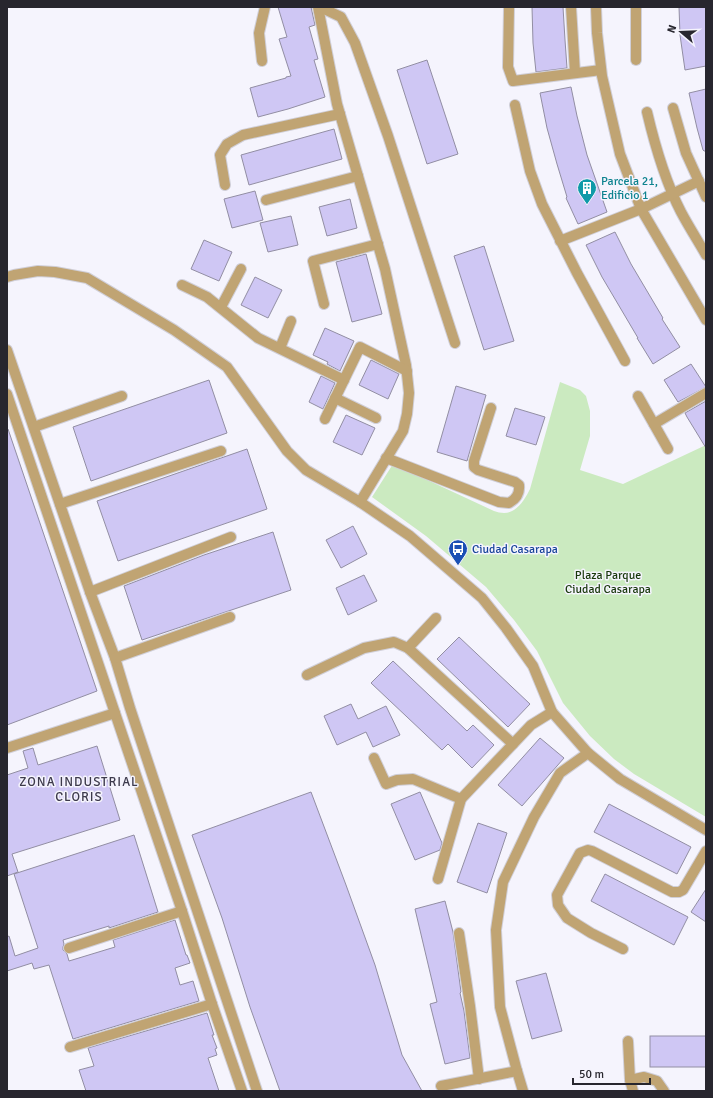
<svg xmlns="http://www.w3.org/2000/svg" width="713" height="1098" viewBox="0 0 713 1098" font-family="Signika,sans-serif">
<style>
.green{fill:#cbeac0}
.building{fill:#cfc7f4;stroke:#928ea3}
.lines{fill:none;stroke-linecap:round;stroke-linejoin:round}
.minor-casing{stroke:#d0cfd8;stroke-width:12}
.minor{stroke:#c0a473;stroke-width:10}
.labels{text-anchor:middle;stroke-width:3;stroke-linejoin:round;paint-order:stroke}
.culture-label{font-size:12px;fill:#0d838f;stroke:#f5f4fd;text-anchor:start}
.transit-label{font-size:12px;fill:#164399;stroke:#f5f4fd;text-anchor:start}
.park-label{font-size:12px;fill:#18380b;stroke:#f5f4fd}
.neighbourhood-label{font-size:13px;letter-spacing:1px;fill:#3d3a4c;stroke:#f5f4fd}
</style>
<rect width="100%" height="100%" fill="#f5f4fd"/>
<!-- green -->
<path class="green" d="M 560,382 L 580,390 L 586,396 L 590,411 L 590,436 L 580,470 L 623,484 L 706,445 L 706,817 L 634,774 L 614,759 L 590,736 L 563,703 L 537,651 L 514,620 L 486,587 L 426,536 L 372,497 L 393,464 L 494,511 C 497,512 501,513 504,513 C 517,513 525,499 530,489 Z"/>
<!-- building -->
<g class="building">
<polygon points="278,7 311,7 315,25 309,27 318,59 314,60 325,97 288,109 258,117 250,88 286,78 286,77 291,76 279,39 287,37"/>
<polygon points="532,7 563,7 565,40 567,68 536,72 533,43"/>
<polygon points="679,7 706,7 706,66 685,70 680,35"/>
<polygon points="427,60 458,154 427,164 397,70"/>
<polygon points="571,87 577,116 587,155 607,212 578,224 566,198 567,197 557,164 547,128 540,93"/>
<polygon points="706,89 706,151 704,151 703,150 697,128 689,93"/>
<polygon points="334,129 342,159 249,185 241,155"/>
<polygon points="255,191 263,220 232,228 224,199"/>
<polygon points="350,199 357,228 327,236 319,207"/>
<polygon points="291,216 298,245 268,252 260,223"/>
<polygon points="615,232 631,264 663,318 662,319 680,347 653,364 637,338 638,338 602,277 586,245"/>
<polygon points="204,240 232,252 219,281 191,269"/>
<polygon points="484,246 514,341 484,350 454,256"/>
<polygon points="366,254 382,314 352,322 336,262"/>
<polygon points="255,277 282,290 268,318 241,305"/>
<polygon points="325,328 354,341 340,371 327,364 328,362 313,355"/>
<polygon points="371,360 399,374 388,399 359,385"/>
<polygon points="691,364 706,387 678,402 664,380"/>
<polygon points="321,376 335,383 323,409 309,402"/>
<polygon points="209,380 227,433 91,481 73,427"/>
<polygon points="456,386 486,395 467,461 437,452"/>
<polygon points="706,401 706,448 687,417 685,413"/>
<polygon points="515,408 545,417 536,445 506,436"/>
<polygon points="346,415 375,428 362,455 333,442"/>
<polygon points="7,429 8,429 97,691 7,725"/>
<polygon points="247,449 267,509 118,561 97,501"/>
<polygon points="353,526 367,554 341,568 326,540"/>
<polygon points="273,532 291,590 142,640 124,586 204,555"/>
<polygon points="364,575 377,601 348,615 336,588"/>
<polygon points="459,637 530,704 508,727 437,659"/>
<polygon points="393,661 467,731 473,725 494,745 472,768 448,744 442,750 371,683"/>
<polygon points="351,704 358,719 386,706 400,735 373,747 366,732 337,745 324,716"/>
<polygon points="540,738 564,758 522,806 498,785"/>
<polygon points="97,746 120,820 12,854 18,872 7,876 7,775 28,768 23,751 33,748 38,765"/>
<polygon points="311,792 346,885 375,965 402,1055 422,1091 280,1091 250,1007 222,918 192,835"/>
<polygon points="420,792 442,843 440,850 415,860 391,804"/>
<polygon points="609,804 691,847 677,874 594,832"/>
<polygon points="478,823 507,833 487,893 457,882"/>
<polygon points="134,835 158,912 109,928 109,926 63,940 64,944 63,947 63,950 67,954 69,961 115,947 113,940 175,920 186,955 187,955 190,963 175,968 180,985 193,981 199,1001 73,1039 49,965 34,969 32,963 7,971 7,937 9,936 15,956 38,948 14,874"/>
<polygon points="605,874 688,917 674,945 591,901"/>
<polygon points="706,889 706,922 691,912"/>
<polygon points="445,901 453,932 461,992 460,993 464,1011 470,1058 445,1064 430,1004 437,1002 415,909"/>
<polygon points="546,973 562,1031 532,1039 516,981"/>
<polygon points="207,1013 214,1035 212,1035 217,1048 215,1049 217,1055 208,1058 219,1091 86,1091 79,1070 94,1066 88,1048"/>
<rect x="650" y="1036" width="56" height="31"/>
</g>
<g class="lines">
<defs>
<g id="minor">
<polyline points="318,7 337,104 385,269 406,365 409,393 407,414 403,431 360,502"/>
<polyline points="320,7 341,17 355,43 388,136 455,343"/>
<polyline points="509,7 508,67 513,81 601,70"/>
<polyline points="571,7 575,73"/>
<polyline points="596,7 597,33 602,76 620,154 641,209 706,320"/>
<polyline points="636,7 636,60"/>
<polyline points="262,61 259,33 265,7"/>
<polyline points="515,105 530,171 542,204 577,273 625,361"/>
<polyline points="673,108 686,153 706,197"/>
<path d="M 647,112 C 655,146 665,181 681,212 C 689,227 698,241 706,255"/>
<polyline points="225,185 220,155 227,144 243,135 340,114"/>
<polyline points="266,200 358,176"/>
<polyline points="560,241 641,209 699,181"/>
<polyline points="7,277 14,275 38,271 55,272 87,278 174,330 227,367 287,451 306,470 360,502 410,536 482,598 506,628 533,666 552,712 588,753 620,779 706,830"/>
<polyline points="182,285 207,297 258,338 344,380"/>
<polyline points="324,304 313,261 378,244"/>
<polyline points="221,307 241,269"/>
<polyline points="280,348 291,321"/>
<polyline points="7,350 90,592 115,658 130,708 257,1091"/>
<polyline points="7,394 182,911 212,1004 242,1091"/>
<polyline points="638,396 668,449"/>
<polyline points="335,398 376,418"/>
<polyline points="325,419 360,347 407,371"/>
<polyline points="654,424 706,393"/>
<polyline points="34,427 122,396"/>
<path d="M 386,458 L 499,502 L 509,503 C 516,499 520,494 519,485 L 515,482 L 478,470 L 474,467 L 474,461 L 491,408"/>
<polyline points="60,504 221,451"/>
<polyline points="90,592 231,537"/>
<polyline points="408,648 436,618"/>
<polyline points="115,658 230,617"/>
<polyline points="307,675 364,648 394,642 408,648 513,744"/>
<polyline points="7,748 115,713"/>
<polyline points="374,758 386,784 397,780 413,779 461,799"/>
<polyline points="438,879 461,799 531,725 552,712"/>
<polyline points="459,933 470,1006 479,1079"/>
<polyline points="69,948 182,911"/>
<polyline points="623,949 591,933 567,918 558,905 557,895 580,853 588,850 592,851 672,892 679,892 683,890 706,851"/>
<polyline points="628,1041 630,1080 633,1091"/>
<polyline points="70,1047 212,1004"/>
<polyline points="630,1080 644,1077 657,1081 664,1091"/>
<polyline points="441,1086 517,1071"/>
<polyline points="523,1091 517,1071 500,1007 496,930 503,882 534,817 560,773 588,753"/>
</g>
</defs>
<!-- minor casing -->
<use href="#minor" class="minor-casing"/>
<!-- minor -->
<use href="#minor" class="minor"/>
</g>
<!-- icons -->
<defs>
<symbol id="building-pin" viewBox="-11 -11 22 30"><path d="M0 17L-7.5 6A9.5 9.5 0 1 1 7.5 6Z" fill="#0f9aa8" stroke="#f5f4fd"/><path d="M-4-6H4V6H1V3H-1V6H-4ZM-2.5-4.3h1.7v1.8h-1.7ZM.8-4.3h1.7v1.8H.8ZM-2.5-1h1.7V.8h-1.7ZM.8-1h1.7V.8H.8Z" fill="#fff"/></symbol>
<symbol id="bus-pin" viewBox="-11 -11 22 30"><path d="M0 17L-7.5 6A9.5 9.5 0 1 1 7.5 6Z" fill="#1a4fb4" stroke="#f5f4fd"/><path d="M-5-6H5V4H4V6H2V4H-2V6H-4V4H-5ZM-3.5-4V0h7V-4ZM-3.5 1.2v1.5H-2V1.2ZM2 1.2v1.5H3.5V1.2Z" fill="#fff"/></symbol>
</defs>
<g fill-rule="evenodd">
<use href="#building-pin" x="576" y="177" width="22" height="30"/>
<use href="#bus-pin" x="447" y="538" width="22" height="30"/>
</g>
<g class="labels">
<!-- culture labels -->
<g class="culture-label">
<text x="601" y="185">Parcela 21,<tspan x="601" dy="14">Edificio 1</tspan></text>
</g>
<!-- transit labels -->
<g class="transit-label">
<text x="472" y="553">Ciudad Casarapa</text>
</g>
<!-- park labels -->
<g class="park-label">
<text x="608" y="579">Plaza Parque<tspan x="608" dy="14">Ciudad Casarapa</tspan></text>
</g>
<!-- neighbourhood labels -->
<g class="neighbourhood-label">
<text x="79" y="786">ZONA INDUSTRIAL<tspan x="79" dy="15">CLORIS</tspan></text>
</g>
</g>
<!-- border -->
<rect width="713" height="1098" fill="none" stroke="#27262e" stroke-width="16"/>
<!-- north arrow -->
<g transform="translate(681 32) rotate(289)" stroke="#f5f4fd" stroke-width="3" paint-order="stroke">
<path d="M0-3L7 15L0 10L-7 15Z" fill="#27262e"/>
<text y="-6" font-size="11" font-weight="bold" text-anchor="middle" fill="#27262e">N</text>
</g>
<!-- scale -->
<path d="M573 1078v6h77v-6" fill="none" stroke="#27262e" stroke-width="2"/>
<text x="579" y="1078" font-size="12" fill="#27262e" stroke="#f5f4fd" stroke-width="3" paint-order="stroke">50 m</text>
</svg>
